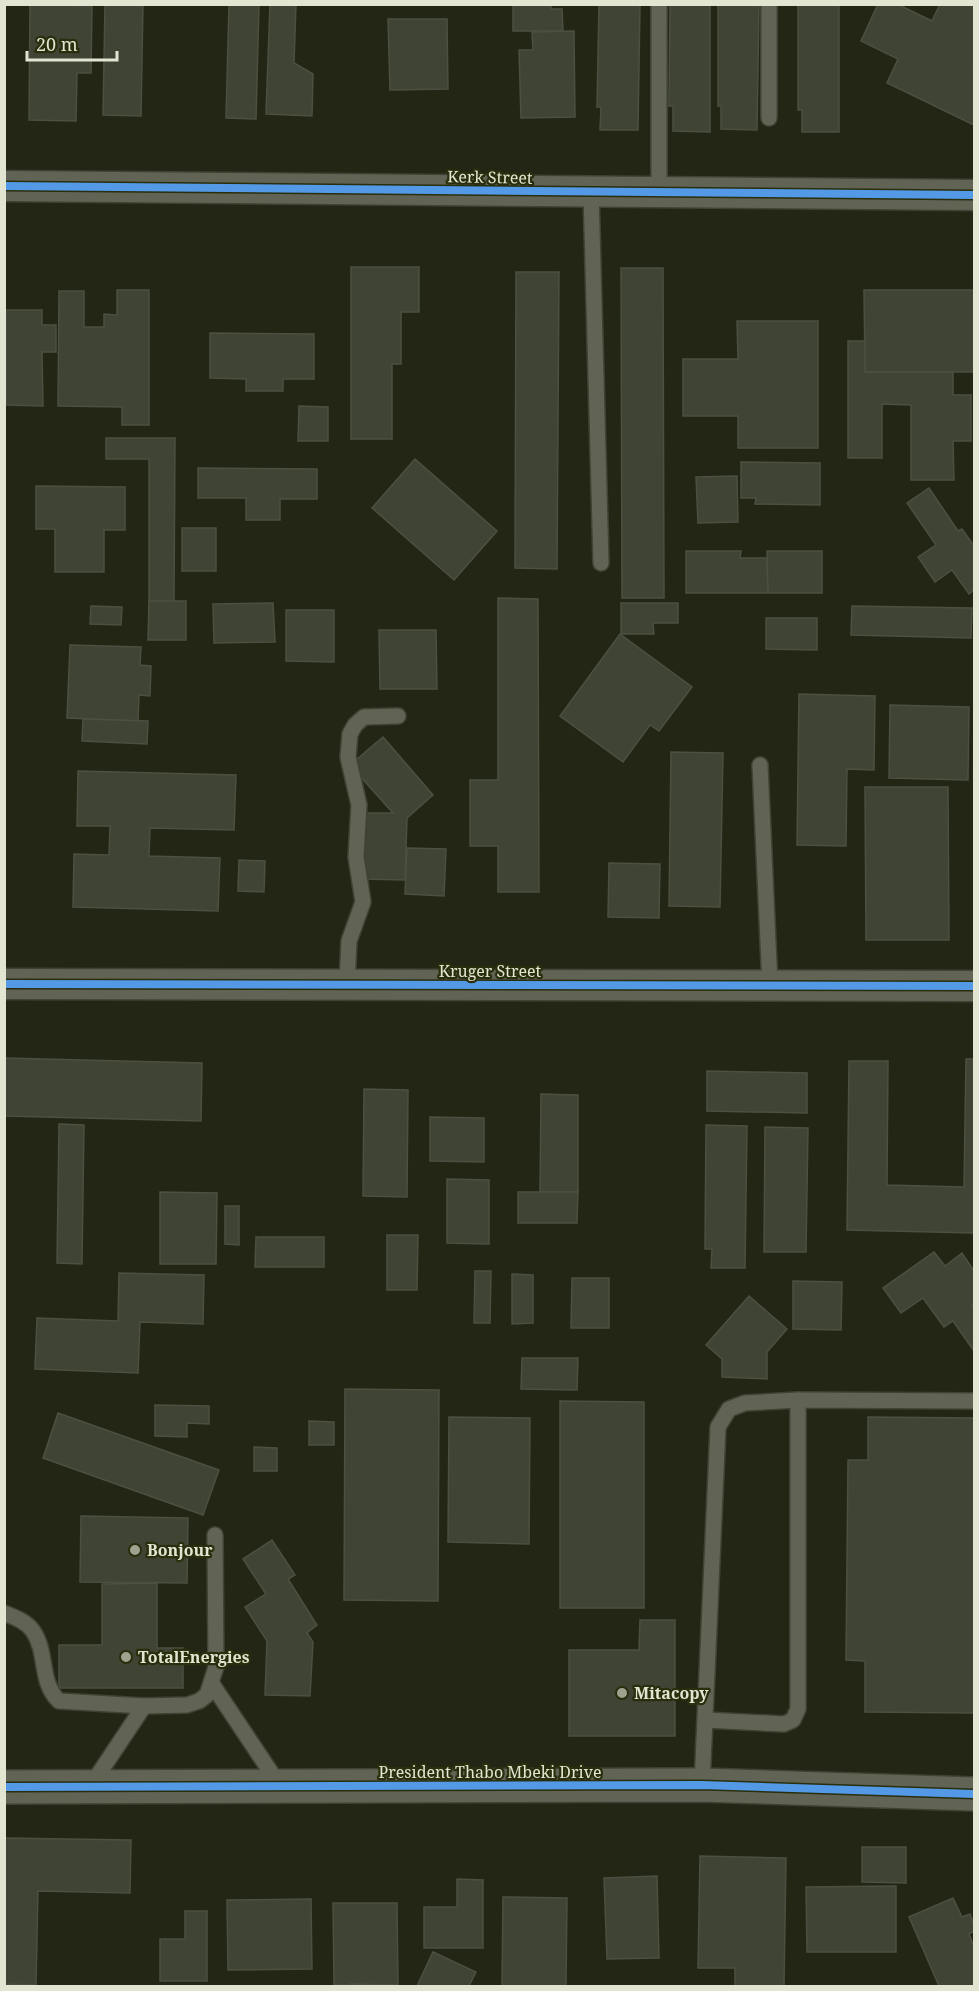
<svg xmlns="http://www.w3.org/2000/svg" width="979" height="1991" viewBox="0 0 979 1991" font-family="'Noto Serif',serif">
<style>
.building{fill:#3f4435;stroke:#4b5042;stroke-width:1.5}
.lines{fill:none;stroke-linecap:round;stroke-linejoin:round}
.service-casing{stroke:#3f4234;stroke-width:18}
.minor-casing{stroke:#3f4234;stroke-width:33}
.tertiary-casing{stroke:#3f4234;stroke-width:36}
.service{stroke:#616355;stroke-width:15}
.minor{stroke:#616355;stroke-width:30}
.tertiary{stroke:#616355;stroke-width:33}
.cycleway-casing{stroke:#292e0c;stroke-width:11}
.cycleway{stroke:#5399e6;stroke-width:8}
.poi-dot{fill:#9ea28f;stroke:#292e0c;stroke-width:2}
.labels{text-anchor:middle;stroke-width:4.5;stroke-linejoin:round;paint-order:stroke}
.street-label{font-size:16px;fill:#e1e5d1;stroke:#292e0c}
.poi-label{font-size:16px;font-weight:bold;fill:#e1e5d1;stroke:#292e0c;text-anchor:start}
</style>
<rect width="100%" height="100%" fill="#232614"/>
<!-- building -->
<g class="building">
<polygon points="30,4 92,6 91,73 77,73 76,121 29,120"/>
<polygon points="105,4 143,4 141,116 103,115"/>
<polygon points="229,4 259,4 256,119 226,118"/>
<polygon points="270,4 296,4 294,63 313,74 312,116 266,114"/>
<polygon points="513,4 551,4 551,9 562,9 563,31 513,31"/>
<polygon points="599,4 640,4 638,130 600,130 601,107 597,107"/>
<polygon points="670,4 710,4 710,132 673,131 673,106 669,106"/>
<polygon points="718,4 759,4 757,130 721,129 721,106 718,106"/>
<polygon points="798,4 839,4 839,132 802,132 802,110 798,110"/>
<polygon points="878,4 897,4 932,21 940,4 974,4 974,63 973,67 974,67 974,125 887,83 898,59 861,41"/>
<polygon points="388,19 447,19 448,89 390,90"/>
<polygon points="574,31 575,117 521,118 519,50 533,50 532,32"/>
<polygon points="351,267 419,267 419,312 401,312 401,364 392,364 392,439 351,439"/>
<polygon points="621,268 663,268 664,598 622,598"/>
<polygon points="516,272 559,272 557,569 515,568"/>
<polygon points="117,290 149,290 149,425 122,425 122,407 58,406 59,291 84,291 84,327 104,327 104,314 117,315"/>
<polygon points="864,290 974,290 974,372 865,372"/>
<polygon points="6,310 42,310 42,325 56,325 56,352 42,352 43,406 6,405"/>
<polygon points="737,321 818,321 818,448 738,448 738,416 683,416 683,359 738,359"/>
<polygon points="210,333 314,334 314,379 283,379 283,391 246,391 246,379 210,378"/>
<polygon points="848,341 865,341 865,372 953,372 953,395 971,395 971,441 953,441 954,480 911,480 911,405 882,404 882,458 848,458"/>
<polygon points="299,406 328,407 328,441 298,441"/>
<polygon points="106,438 175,438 174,602 149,601 149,459 106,459"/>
<polygon points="415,459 497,531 454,580 372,508"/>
<polygon points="741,462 820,463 820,505 755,504 756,498 741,498"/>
<polygon points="198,468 317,469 317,499 280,499 280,520 246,520 246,498 198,498"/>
<polygon points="737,476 738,522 698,523 696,477"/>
<polygon points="36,486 125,487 125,530 104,530 104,572 55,572 55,529 36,529"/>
<polygon points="929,488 958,531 962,529 974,546 974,590 969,594 952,570 935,582 918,557 936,545 907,503"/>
<rect x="182" y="528" width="34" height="43"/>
<polygon points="686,551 741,551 740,558 767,558 768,593 686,593"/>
<polygon points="767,551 822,551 822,593 768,593"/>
<polygon points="498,598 538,599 539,892 498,892 498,846 470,846 470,780 498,780"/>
<polygon points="149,601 186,601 186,640 148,640"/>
<polygon points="273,603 275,642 214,643 213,604"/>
<polygon points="621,603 678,603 678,623 653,623 654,634 621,634"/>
<polygon points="91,606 122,607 121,625 90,624"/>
<polygon points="852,606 972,608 971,638 851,635"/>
<polygon points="286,610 334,610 334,662 286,661"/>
<polygon points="766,618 817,618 817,650 766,649"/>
<polygon points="379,630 436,630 437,689 380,689"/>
<polygon points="620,634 692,687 659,731 650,725 623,762 560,716"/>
<polygon points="70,645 141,647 140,665 151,666 150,696 139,695 138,721 67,718"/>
<polygon points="799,694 875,696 874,770 847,769 846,846 797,845"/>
<polygon points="890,705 969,707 968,780 889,778"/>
<polygon points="83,719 148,721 147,744 82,741"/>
<polygon points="383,737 433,795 407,818 405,880 363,879 364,813 393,813 350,765"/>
<polygon points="671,752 723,753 720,907 669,906"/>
<polygon points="78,771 236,775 234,830 150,828 149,856 220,858 218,911 73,907 74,854 109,855 110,826 77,826"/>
<polygon points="865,787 948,787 949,940 866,940"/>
<polygon points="407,848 446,849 444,896 405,894"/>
<polygon points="239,860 265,861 264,892 238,891"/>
<polygon points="609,863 660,864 659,918 608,917"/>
<polygon points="4,1058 202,1063 201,1121 4,1116"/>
<polygon points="966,1059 974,1059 974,1233 847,1230 849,1061 888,1061 887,1185 964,1187"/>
<polygon points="707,1071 807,1073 807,1113 707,1111"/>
<polygon points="364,1089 408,1090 407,1197 363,1196"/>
<polygon points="541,1094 578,1095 578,1192 540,1192"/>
<polygon points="430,1117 484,1118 484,1162 430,1161"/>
<polygon points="59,1124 84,1125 82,1264 57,1263"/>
<polygon points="706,1125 747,1126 745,1268 711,1268 712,1249 705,1249"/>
<polygon points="765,1127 808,1128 806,1252 764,1252"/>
<polygon points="447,1179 489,1180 489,1244 447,1243"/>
<polygon points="160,1192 217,1193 216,1264 160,1264"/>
<polygon points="518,1192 578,1192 577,1223 518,1223"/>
<polygon points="225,1206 239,1206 239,1245 225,1244"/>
<polygon points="387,1235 418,1235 417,1290 387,1290"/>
<polygon points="256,1237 324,1237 324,1267 255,1267"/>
<polygon points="934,1252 945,1266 962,1253 974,1271 974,1303 972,1305 974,1308 974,1351 953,1321 944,1327 923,1298 901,1313 883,1288"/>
<polygon points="475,1271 491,1271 490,1323 474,1323"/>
<polygon points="119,1273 204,1275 203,1324 140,1322 138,1373 35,1369 37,1318 118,1321"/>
<polygon points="512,1274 533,1275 533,1323 512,1324"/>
<polygon points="572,1278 609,1278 609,1328 571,1328"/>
<polygon points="793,1281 842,1282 841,1330 793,1329"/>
<polygon points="749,1296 787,1329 767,1352 767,1379 722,1377 722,1359 706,1345"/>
<polygon points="522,1358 578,1358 577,1390 521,1389"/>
<polygon points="345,1389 439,1390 438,1601 344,1600"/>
<polygon points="560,1401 644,1402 644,1608 560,1608"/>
<polygon points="155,1405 209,1406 209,1424 187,1423 187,1437 155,1436"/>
<polygon points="58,1413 219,1470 203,1515 43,1458"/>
<polygon points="449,1417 530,1418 529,1544 448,1542"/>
<polygon points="868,1417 974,1418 974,1713 865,1712 865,1661 846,1660 848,1460 868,1460"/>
<polygon points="309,1421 334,1422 334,1445 309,1445"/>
<polygon points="254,1447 277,1448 277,1471 254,1471"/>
<polygon points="81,1516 188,1518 187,1583 80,1582"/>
<polygon points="272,1540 295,1575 288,1579 317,1625 307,1633 313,1642 310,1696 265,1695 267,1641 245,1607 266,1594 243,1559"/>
<polygon points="157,1583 157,1648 183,1648 183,1688 59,1688 59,1645 102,1645 102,1584"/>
<polygon points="640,1620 675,1620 675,1736 569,1736 569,1650 639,1650"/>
<polygon points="4,1838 131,1840 130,1893 38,1891 36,1985 4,1984"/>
<polygon points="862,1847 906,1847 906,1883 862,1882"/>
<polygon points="700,1856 786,1858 784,1986 735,1986 735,1968 698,1968"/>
<polygon points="657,1876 659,1958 607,1959 604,1878"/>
<polygon points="457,1879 483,1880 483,1948 424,1948 424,1907 457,1907"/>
<polygon points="896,1886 896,1952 807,1952 806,1887"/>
<polygon points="503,1897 567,1898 566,1986 502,1986"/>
<polygon points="953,1898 962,1917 970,1914 974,1925 974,1931 969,1934 974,1947 974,1986 939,1986 909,1917"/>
<polygon points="311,1899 312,1969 228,1970 227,1900"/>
<polygon points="333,1903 397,1903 398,1985 334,1985"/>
<polygon points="185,1911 207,1911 207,1981 160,1981 160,1939 185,1939"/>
<polygon points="433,1952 476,1972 469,1986 417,1986"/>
<polygon points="350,1984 398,1985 398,1986 350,1986"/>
</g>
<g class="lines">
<defs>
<g id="service">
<polyline points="659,4 659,192"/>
<polyline points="769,4 769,118"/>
<polyline points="591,192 601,563"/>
<polyline points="760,765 770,986"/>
<polyline points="347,984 349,941 363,902 356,857 359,805 348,757 350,734 355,725 364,717 398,716"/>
<path d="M 4,1613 C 14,1617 26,1621 33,1631 C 48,1653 39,1682 59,1701 L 144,1706 L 187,1705 L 199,1701 L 207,1695 L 216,1667 L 215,1535"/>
<polyline points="212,1684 280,1786"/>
<polyline points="706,1720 784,1724 793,1720 798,1709 798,1400"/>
<polyline points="702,1785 718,1427 729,1409 745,1403 798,1400 974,1401"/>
<polyline points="90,1787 144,1706"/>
</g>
<g id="minor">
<polyline points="4,186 974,195"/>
<polyline points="4,984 974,986"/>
</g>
<polyline id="tertiary" points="4,1787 702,1785 974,1794"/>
</defs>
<!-- service casing -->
<use href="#service" class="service-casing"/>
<!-- minor casing -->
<use href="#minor" class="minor-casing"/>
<!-- tertiary casing -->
<use href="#tertiary" class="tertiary-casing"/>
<!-- service -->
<use href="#service" class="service"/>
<!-- minor -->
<use href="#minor" class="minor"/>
<!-- tertiary -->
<use href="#tertiary" class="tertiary"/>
<defs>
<g id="cycleway">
<polyline points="4,186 974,195"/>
<polyline points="4,984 974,986"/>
<polyline points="4,1787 702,1785 974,1794"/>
</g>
</defs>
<!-- cycleway casing -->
<use href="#cycleway" class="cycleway-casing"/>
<!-- cycleway -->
<use href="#cycleway" class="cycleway"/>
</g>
<!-- markers -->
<g class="poi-dot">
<circle cx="135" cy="1550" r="6"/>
<circle cx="126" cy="1657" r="6"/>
<circle cx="622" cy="1693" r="6"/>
</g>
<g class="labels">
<!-- street labels -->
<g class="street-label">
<text transform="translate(490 177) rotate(1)" y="6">Kerk Street</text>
<text x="490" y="977">Kruger Street</text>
<text x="490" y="1778">President Thabo Mbeki Drive</text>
</g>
<!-- poi labels -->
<g class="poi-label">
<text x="147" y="1556">Bonjour</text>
<text x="138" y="1663">TotalEnergies</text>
<text x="634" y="1699">Mitacopy</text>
</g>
</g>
<!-- border -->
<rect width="979" height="1991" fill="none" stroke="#e1e5d1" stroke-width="12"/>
<!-- scale -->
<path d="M27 51v9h90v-9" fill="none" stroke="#e1e5d1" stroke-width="3"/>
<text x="36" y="51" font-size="18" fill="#e1e5d1" stroke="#292e0c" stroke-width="4.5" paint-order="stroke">20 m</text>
</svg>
